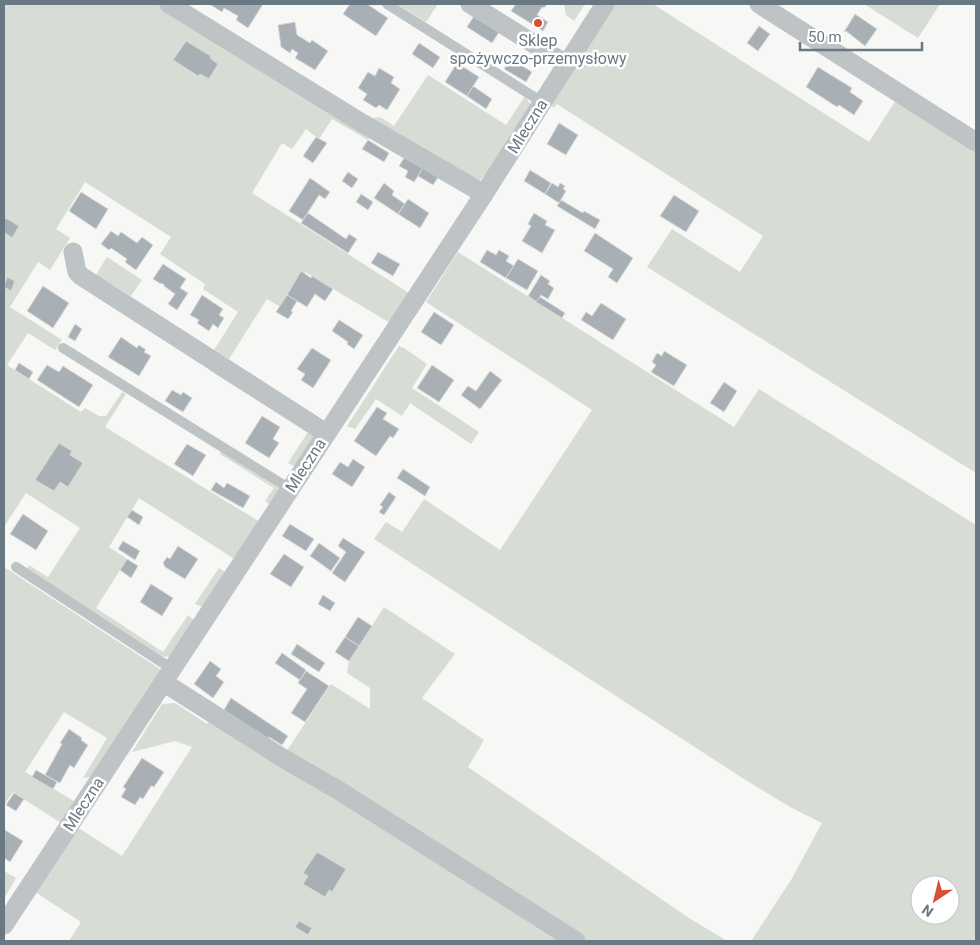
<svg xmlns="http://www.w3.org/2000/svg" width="980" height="945" viewBox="0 0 980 945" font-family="Roboto,sans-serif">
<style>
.green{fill:#d7dcd4;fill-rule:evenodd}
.building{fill:#a8b0b5;stroke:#d9d9d7}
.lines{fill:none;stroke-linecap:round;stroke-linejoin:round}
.service{stroke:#bec3c6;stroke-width:10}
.minor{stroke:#bec3c6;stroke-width:19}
.poi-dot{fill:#d74f35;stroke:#fff;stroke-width:2}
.labels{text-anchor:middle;stroke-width:5;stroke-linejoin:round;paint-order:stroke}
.poi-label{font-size:16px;fill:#687983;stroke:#fff}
.street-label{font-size:16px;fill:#687983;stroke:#fff}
</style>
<rect width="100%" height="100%" fill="#f7f7f5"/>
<!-- green -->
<g class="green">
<polygon points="4,4 188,4 186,6 368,119 380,117 394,126 428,75 506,125 525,96 530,104 528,110 487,173 467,193 371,135 368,140 332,119 319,139 306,129 292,149 282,143 252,193 409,293 390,323 305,272 282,308 267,299 229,359 214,350 238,312 203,289 205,284 160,254 171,237 85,182 56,229 70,238 50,270 38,262 10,307 62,340 55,350 28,333 7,365 81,412 85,408 99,416 106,416 122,392 126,394 105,427 260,522 236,560 139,498 109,547 127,559 96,608 163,652 188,615 195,621 171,656 163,657 27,569 29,565 48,577 80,528 26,493 4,527"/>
<polygon points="397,4 438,4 426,22"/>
<polygon points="564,4 585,4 574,21 566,15"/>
<polygon points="612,4 653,4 869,142 896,100 976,151 976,473 647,267 672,229 740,272 763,236 557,104 554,108 551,105"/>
<polygon points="868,4 940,4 918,38 867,6"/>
<path d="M 458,252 L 734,427 L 759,389 L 976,525 L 976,941 L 751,941 L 791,880 L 822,823 L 790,807 L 744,779 L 374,539 L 386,522 L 402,532 L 424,499 L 500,550 L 592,410 L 426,302 ZM 920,885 L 950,885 L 950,915 L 920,915 Z"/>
<polygon points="107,257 142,280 131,296 96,275"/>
<polygon points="399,346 404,348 427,364 412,388 479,432 471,444 410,403 402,416 376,399 355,429 347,426"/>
<polygon points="211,367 315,435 297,464 294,466 288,463 308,432 209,370"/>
<polygon points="221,452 278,488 280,490 272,506 265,501 274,488 220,454"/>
<polygon points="4,567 160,669 160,672 90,777 83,778 107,738 64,712 25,772 74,801 61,823 13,792 4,805"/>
<polygon points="219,568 227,573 203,607 195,604"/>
<polygon points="384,607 455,654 422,698 484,740 468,767 689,918 727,941 69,941 81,922 32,890 74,827 80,829 122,856 192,747 175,741 132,752 162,704 175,703 207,724 210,720 286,752 331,684 370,709 370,688 347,673 349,661"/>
<polygon points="4,871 16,878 4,899"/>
</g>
<!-- building -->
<g class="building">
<polygon points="209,4 263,4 248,28 236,20 238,16 224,8 222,12"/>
<polygon points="350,4 367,4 388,18 376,36 343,14"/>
<polygon points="516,4 547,4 544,8 542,7 537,15 548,22 543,31 511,11"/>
<polygon points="855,14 877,29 865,46 846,31 844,32"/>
<polygon points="474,16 499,32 492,43 467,27"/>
<polygon points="295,22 297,35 310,43 312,40 328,51 315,70 295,58 298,53 292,49 290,53 281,47 278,25"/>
<polygon points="759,26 770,34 758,51 747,43"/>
<polygon points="186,41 211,56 210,58 218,64 209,79 200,74 198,76 173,60"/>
<polygon points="419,43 440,57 433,68 412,54"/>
<polygon points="511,59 532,72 526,82 504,69"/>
<polygon points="457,63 479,77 467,96 445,82"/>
<polygon points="818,67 852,88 850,92 863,101 854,115 839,105 837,107 806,87"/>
<polygon points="379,68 394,77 391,83 400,89 387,110 379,105 376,108 363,100 367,94 358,88 368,72 375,76"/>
<polygon points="473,86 492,99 486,109 467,96"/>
<polygon points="559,123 578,135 566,155 547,144"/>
<polygon points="316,137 327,143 313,163 303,156"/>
<polygon points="368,140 389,153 384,162 362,149"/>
<polygon points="406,155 424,167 414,182 405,177 408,171 399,166"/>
<polygon points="424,166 439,176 433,185 418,176"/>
<polygon points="530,170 551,183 545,194 524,181"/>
<polygon points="348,172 358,179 352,188 342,181"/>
<polygon points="310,178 330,192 325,199 319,195 303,220 289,211"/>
<polygon points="384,183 394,191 392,195 405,204 398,214 374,198"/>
<polygon points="552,183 558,187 560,183 565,186 563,189 566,191 559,203 545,194"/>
<polygon points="81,192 108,209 96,229 69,211"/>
<polygon points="361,194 373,202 368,210 356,202"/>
<polygon points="674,195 699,211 686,232 660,216"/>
<polygon points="408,199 429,213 420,228 398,214"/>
<polygon points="561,200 583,213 584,211 600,220 595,229 557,206"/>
<polygon points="308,213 346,239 349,234 357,239 348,253 301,223"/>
<polygon points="534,213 547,221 545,225 555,230 542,253 522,241 531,226 528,224"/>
<polygon points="6,218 19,226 12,238 4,232 4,221"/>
<polygon points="111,231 118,236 121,232 137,243 142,237 153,245 136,270 125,262 127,259 111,248 109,250 101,244"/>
<polygon points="595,233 633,258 617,283 608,277 613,269 584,251"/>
<polygon points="487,250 496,255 499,250 509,256 506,261 514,266 506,278 480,262"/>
<polygon points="378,252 400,264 393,276 371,263"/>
<polygon points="518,259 538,271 527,290 506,278"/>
<polygon points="163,264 186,279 180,288 188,293 177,310 168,304 175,294 164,286 164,285 162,283 161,284 153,279"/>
<polygon points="301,271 311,278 312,276 333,289 325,301 315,294 307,307 287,295"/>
<polygon points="541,275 550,281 548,284 554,288 548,299 541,295 537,302 528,296"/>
<polygon points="7,277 15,281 11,291 4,287"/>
<polygon points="43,286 69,303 53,328 27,311"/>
<polygon points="202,295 223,309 219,315 224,318 218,328 213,324 209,331 197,323 199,320 190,315"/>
<polygon points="287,295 297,301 291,311 293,312 288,319 276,312"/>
<polygon points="540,297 565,313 562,318 536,302"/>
<polygon points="601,303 626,319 613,340 581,320 586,312 592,316"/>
<polygon points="434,312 454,325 441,345 421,332"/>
<polygon points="339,320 363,335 354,349 347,344 348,342 332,331"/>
<polygon points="75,324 82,329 75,341 68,337"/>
<polygon points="121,337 137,348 139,345 146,350 144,352 151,356 139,376 108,357"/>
<polygon points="312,348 331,360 313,388 301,380 305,374 297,369"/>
<polygon points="664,351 687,365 674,386 651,372 656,365 652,362 657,353 662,356"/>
<polygon points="19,363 33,372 29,379 15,370"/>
<polygon points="47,365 59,372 63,366 93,385 79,407 37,380"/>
<polygon points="432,365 454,380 439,402 417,388"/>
<polygon points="490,371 502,380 480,409 461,395 468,386 476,391"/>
<polygon points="724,382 737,391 724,412 710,403"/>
<polygon points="172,390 181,395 183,392 192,398 183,412 165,401"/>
<polygon points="377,407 387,413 383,419 399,429 393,438 390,436 376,456 354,441"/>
<polygon points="262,416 280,427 273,439 279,443 269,458 245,443"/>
<polygon points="59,443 72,451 70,455 83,463 68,487 60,482 54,491 35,480"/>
<polygon points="187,444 206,455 193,476 174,464"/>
<polygon points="353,459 365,467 352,487 332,474 340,462 348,467"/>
<polygon points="403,469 430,487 425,496 397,478"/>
<polygon points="216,482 224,488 227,483 250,496 243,508 211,490"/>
<polygon points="389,492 396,497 384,515 379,512 383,507 380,505"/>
<polygon points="132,510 143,517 139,525 127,517"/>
<polygon points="23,514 48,531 36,550 10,534"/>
<polygon points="290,524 314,539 306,551 282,536"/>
<polygon points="343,538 365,552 345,582 332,573 346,552 338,546"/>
<polygon points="123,541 140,551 135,560 118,549"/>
<polygon points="319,543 340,558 331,571 310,556"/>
<polygon points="178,546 198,559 185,579 165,567 163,563 167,557 170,559"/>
<polygon points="284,554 304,567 291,587 270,574"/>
<polygon points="127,559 138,566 131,578 120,570"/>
<polygon points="151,584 173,598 162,616 140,602"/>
<polygon points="323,595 335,603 330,611 318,604"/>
<polygon points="358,617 372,626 359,646 345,637"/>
<polygon points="345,637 359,646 349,661 335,652"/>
<polygon points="297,644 325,663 319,672 291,654"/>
<polygon points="282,653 306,670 300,680 275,663"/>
<polygon points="210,661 221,669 216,676 224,682 213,698 194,684"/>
<polygon points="306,671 329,686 305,722 291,713 307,689 298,683"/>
<polygon points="231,698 288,736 282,745 269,737 268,739 224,710"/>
<polygon points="69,729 82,738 81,740 88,745 74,768 70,765 60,783 45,775 62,744 60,743"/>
<polygon points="142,758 164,772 154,787 151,786 143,799 140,797 135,805 121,797 126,789 123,787"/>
<polygon points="36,770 57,782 53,789 32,777"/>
<polygon points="14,793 24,799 16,811 6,805"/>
<polygon points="5,830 23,841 10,862 4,858"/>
<polygon points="317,852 346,869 332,892 329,890 325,897 303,884 308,876 303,873"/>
<polygon points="299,921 312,928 308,935 295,927"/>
</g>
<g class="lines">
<!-- service -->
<g class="service">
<polyline points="387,4 542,102"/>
<polyline points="63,348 290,489"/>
<polyline points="16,567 172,669"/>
</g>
<!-- minor -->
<g class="minor">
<polyline points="169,4 362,123 484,194"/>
<polyline points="470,4 566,64"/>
<polyline points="759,4 976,142"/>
<polyline points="73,252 77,272 81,276 326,433"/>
<polyline points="163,682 281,757 343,793 576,941"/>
<polyline points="4,925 484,194 605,4"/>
</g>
</g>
<!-- markers -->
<circle class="poi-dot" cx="538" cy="23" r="5"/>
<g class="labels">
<!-- poi labels -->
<g class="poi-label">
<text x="538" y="46">Sklep<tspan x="538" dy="18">spożywczo-przemysłowy</tspan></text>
</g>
<!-- street labels -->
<g class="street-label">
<text transform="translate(527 126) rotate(-58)" y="6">Mleczna</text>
<text transform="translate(305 465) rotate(-57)" y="6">Mleczna</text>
<text transform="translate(83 804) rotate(-57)" y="6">Mleczna</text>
</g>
</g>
<!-- border -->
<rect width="980" height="945" fill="none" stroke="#687983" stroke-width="10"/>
<!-- north arrow -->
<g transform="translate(935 900) rotate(215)"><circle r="24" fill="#ffffff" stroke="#c3c9cd"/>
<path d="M0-4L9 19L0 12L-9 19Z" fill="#d74f35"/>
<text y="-8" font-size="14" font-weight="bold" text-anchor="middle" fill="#687983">N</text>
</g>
<!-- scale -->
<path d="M800 42v8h122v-8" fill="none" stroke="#687983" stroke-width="2.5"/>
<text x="808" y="42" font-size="15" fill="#687983" stroke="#ffffff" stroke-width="4" paint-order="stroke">50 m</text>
</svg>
